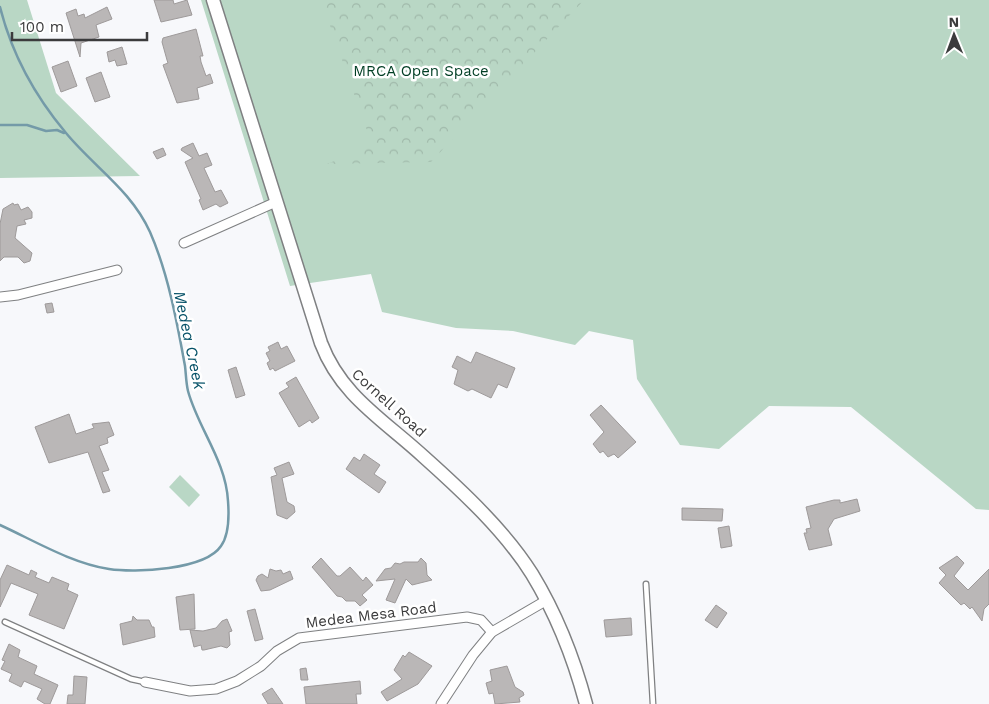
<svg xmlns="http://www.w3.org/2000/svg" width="989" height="704" viewBox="0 0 989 704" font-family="'Work Sans',sans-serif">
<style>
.grass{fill:#b9d7c5}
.park{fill:url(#park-crowns)}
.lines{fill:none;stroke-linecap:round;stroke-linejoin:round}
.stream{stroke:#749aa8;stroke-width:2.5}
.building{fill:#bab7b7;stroke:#9e9a9a}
.lane-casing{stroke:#7f8082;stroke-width:7}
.street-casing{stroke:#7f8082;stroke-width:11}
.secondary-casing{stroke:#7f8082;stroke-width:15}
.lane{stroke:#fff;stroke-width:4.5}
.street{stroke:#fff;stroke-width:9}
.secondary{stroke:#fff;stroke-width:12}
.labels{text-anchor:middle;stroke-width:5;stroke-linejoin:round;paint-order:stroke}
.park-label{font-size:15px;fill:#003e24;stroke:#fff}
.street-label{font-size:15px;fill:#3b3b3c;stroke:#fff}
.water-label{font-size:16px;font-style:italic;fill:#065268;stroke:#fff}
</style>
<defs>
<pattern id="park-crowns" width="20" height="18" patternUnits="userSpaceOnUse" patternTransform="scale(1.25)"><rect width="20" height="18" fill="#b9d7c5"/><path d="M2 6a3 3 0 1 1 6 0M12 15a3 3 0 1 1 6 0" fill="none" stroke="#a0b9aa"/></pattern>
</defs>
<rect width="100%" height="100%" fill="#f7f8fb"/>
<!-- grass -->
<g class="grass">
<polygon points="0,0 27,0 56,93 140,176 0,178"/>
<polygon points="201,0 989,0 989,510 976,509 851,407 769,406 719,449 680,445 637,379 633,340 589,331 575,345 513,331 456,328 382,312 371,274 290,286"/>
<polygon points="180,475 200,495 189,507 169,487"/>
</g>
<!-- park -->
<polygon class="park" points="321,0 584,0 431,162 327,164 372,145"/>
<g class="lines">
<!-- stream -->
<g class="stream">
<path d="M 0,7 C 12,55 35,96 66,133 C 94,167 131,190 150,232 C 168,273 177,322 185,366 C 186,374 186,383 188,391 C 198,428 226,461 228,501 C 229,514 229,535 221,546 C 205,570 135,573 109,569 C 71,563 35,541 0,525"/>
<polyline points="0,125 27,125 46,131 57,130 64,133"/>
</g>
</g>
<!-- building -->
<g class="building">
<polygon points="154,0 173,0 174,4 187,0 192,15 161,22"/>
<polygon points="107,7 112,19 96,25 99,37 81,43 80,57 66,13 76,9 78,16 84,14 85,18"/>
<polygon points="196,29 203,56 200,56 201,62 206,76 210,74 213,83 197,88 199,99 177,103 163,65 168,63 167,60 162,42 163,38"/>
<polygon points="122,47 127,64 117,66 115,60 109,62 107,52"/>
<polygon points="68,61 77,86 61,92 52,67"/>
<polygon points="101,72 110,97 95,102 86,78"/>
<polygon points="193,143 199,156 207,153 212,165 204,168 215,192 221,190 228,203 220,207 216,204 203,210 199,200 201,199 185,162 193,158 181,150 182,148"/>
<polygon points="163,148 166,155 157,159 153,152"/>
<polygon points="13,203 14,205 18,204 21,210 28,207 32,212 32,218 24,220 26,224 17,226 15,238 32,253 30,261 24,263 18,257 4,257 0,261 0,224 3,209"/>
<polygon points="52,303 54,312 47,313 45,304"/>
<polygon points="278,342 281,349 287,346 295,361 275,371 273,368 270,370 267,363 270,361 266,353 270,351 268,347"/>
<polygon points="476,352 515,368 507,388 498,384 491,398 472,389 468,391 454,384 458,370 452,367 457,356 471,363"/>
<polygon points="236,367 245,395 236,398 228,370"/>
<polygon points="296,377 319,418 312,423 310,420 299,427 279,393 289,387 286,383"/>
<polygon points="601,405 636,442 618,458 614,454 608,457 603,451 600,453 593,444 604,432 590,415"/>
<polygon points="69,414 76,434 94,428 92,424 109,422 114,435 107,438 108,443 99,446 109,470 102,472 110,491 103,493 88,452 49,463 35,427"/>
<polygon points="364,454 380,465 374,474 386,482 379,493 346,469 354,457 360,461"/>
<polygon points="289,462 294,474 282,478 287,502 294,506 295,512 287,519 277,515 271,477 277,475 274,468"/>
<polygon points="857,499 860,511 834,519 828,529 832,545 809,550 804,533 807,533 806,529 811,528 806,507 834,500 840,500 840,503"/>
<polygon points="682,508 723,509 722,521 682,520"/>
<polygon points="729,526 732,546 721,548 718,528"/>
<polygon points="957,556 964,563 954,576 968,590 989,569 989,604 984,609 982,621 972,607 970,609 964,603 961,605 939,583 946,575 939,568"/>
<polygon points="321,558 337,576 340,576 350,567 363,581 366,577 373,585 362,595 367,600 360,606 355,601 346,601 342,597 337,596 312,567"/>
<polygon points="421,558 426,563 427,575 432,580 412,585 406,579 395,603 386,600 395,579 376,581 385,569 391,568 395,563 400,564 404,562 418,562"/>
<polygon points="7,565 29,575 31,570 37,573 35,577 49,583 52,577 69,584 67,590 78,595 64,629 29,615 38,594 11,583 0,607 0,580"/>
<polygon points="270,569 276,571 281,570 283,574 290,571 293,579 270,590 261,591 256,580 258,576 262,574 268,578"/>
<polygon points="194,594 195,629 180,630 176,597"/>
<polygon points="716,605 727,613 717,628 705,620"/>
<polygon points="255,609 263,639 255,641 247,611"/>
<polygon points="133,616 137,620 149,620 152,627 154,627 155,637 123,645 120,624 132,621"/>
<polygon points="631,618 632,635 606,637 604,620"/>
<polygon points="227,619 232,631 229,632 230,645 227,648 221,646 204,650 202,650 201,645 194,647 190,630 203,631 216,628 222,621"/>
<polygon points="9,644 20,650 18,657 37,666 34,674 58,685 50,704 45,704 37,699 42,689 24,681 21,687 9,681 12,674 1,669 5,661 2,660"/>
<polygon points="409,652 432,666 418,684 387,701 381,692 402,679 394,670 403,655 405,657"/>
<polygon points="507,666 515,687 523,692 524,695 519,698 520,702 495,704 493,693 489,694 486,683 492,681 490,670"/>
<polygon points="306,668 308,680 301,680 300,669"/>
<polygon points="74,676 87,677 85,704 67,704 68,695 73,695"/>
<polygon points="360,681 361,694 356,694 357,704 306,704 304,687"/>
<polygon points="272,688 283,704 268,704 262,694"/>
</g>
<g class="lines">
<defs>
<g id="lane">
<polyline points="646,584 653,704"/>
<polyline points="5,622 131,679 145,682"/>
</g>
<g id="street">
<polyline points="184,243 276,202"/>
<polyline points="0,297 18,295 117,270"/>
<polyline points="145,682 190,691 216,689 237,681 261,666 277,651 299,638 467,617 481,620 492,632"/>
<polyline points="441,704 473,655 492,632 547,600"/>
</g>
<path id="secondary" d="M 213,0 L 321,343 C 341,396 384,420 424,457 C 462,491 505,531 532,574 C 557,615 574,659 586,704"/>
</defs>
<!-- lane casing -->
<use href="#lane" class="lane-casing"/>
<!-- street casing -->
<use href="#street" class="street-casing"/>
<!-- secondary casing -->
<use href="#secondary" class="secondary-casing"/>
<!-- lane -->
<use href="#lane" class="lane"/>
<!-- street -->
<use href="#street" class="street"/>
<!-- secondary -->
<use href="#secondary" class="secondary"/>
</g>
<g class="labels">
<!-- park labels -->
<g class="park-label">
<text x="421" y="76">MRCA Open Space</text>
</g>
<!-- street labels -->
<g class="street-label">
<text transform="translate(389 403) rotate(42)" y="5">Cornell Road</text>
<text transform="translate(371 615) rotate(-7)" y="5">Medea Mesa Road</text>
</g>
<!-- water labels -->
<g class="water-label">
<text transform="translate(190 340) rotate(78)" y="6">Medea Creek</text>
</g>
</g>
<!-- north arrow -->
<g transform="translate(954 35) rotate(359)" stroke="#ffffff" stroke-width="4" paint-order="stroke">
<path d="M0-4L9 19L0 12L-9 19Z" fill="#3b3b3c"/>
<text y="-8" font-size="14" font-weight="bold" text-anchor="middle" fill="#3b3b3c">N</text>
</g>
<!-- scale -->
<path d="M12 32v8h135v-8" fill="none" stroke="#3b3b3c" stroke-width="2.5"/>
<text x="20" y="32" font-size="15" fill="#3b3b3c" stroke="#ffffff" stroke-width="4" paint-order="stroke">100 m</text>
</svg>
